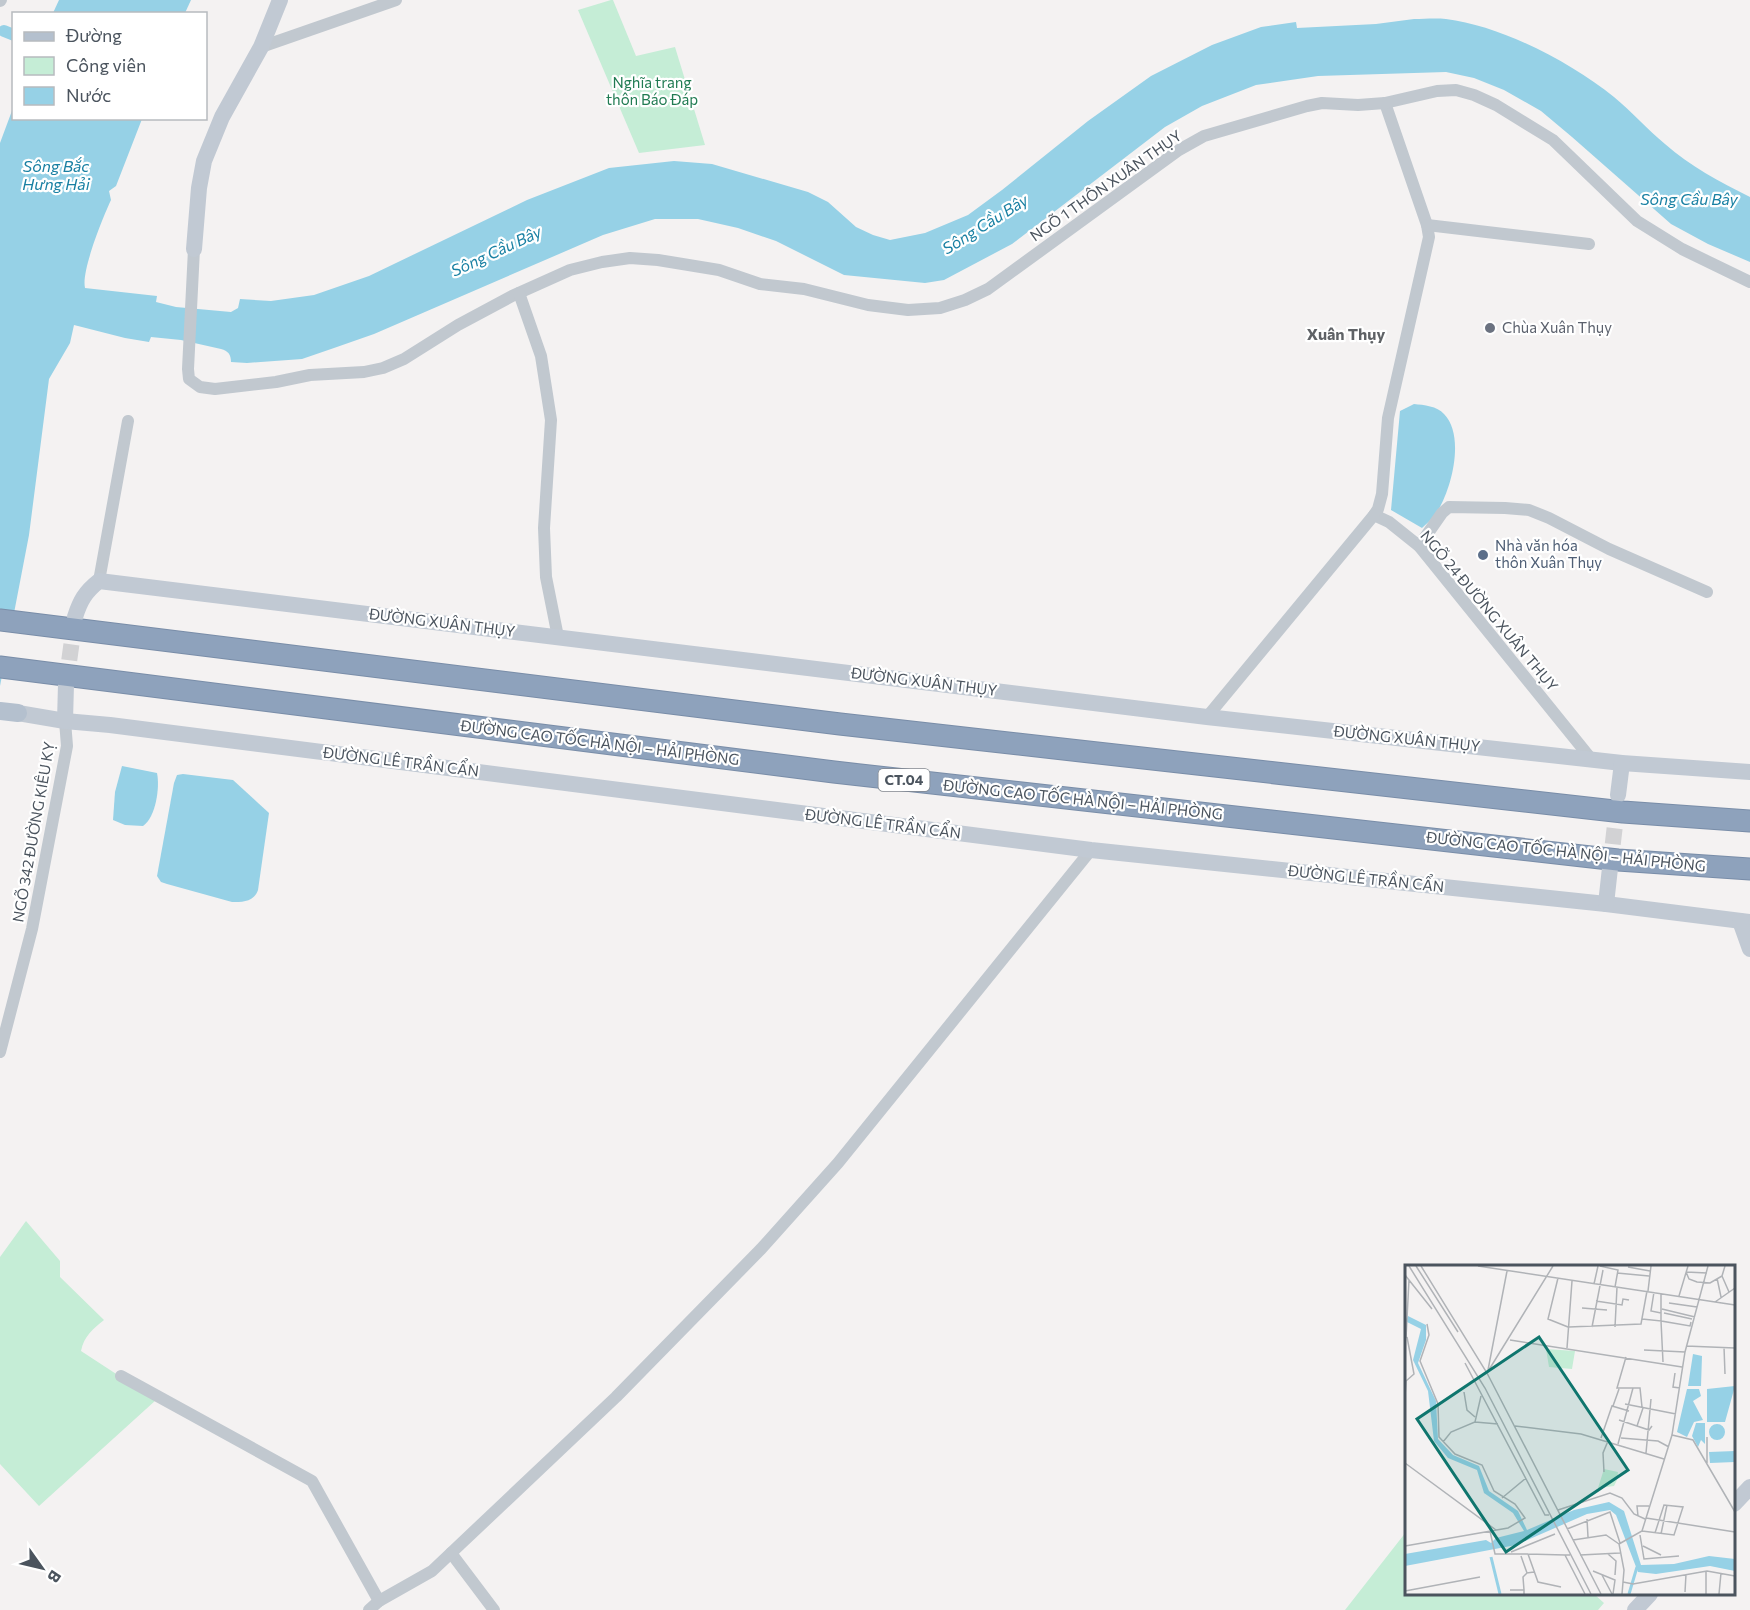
<svg xmlns="http://www.w3.org/2000/svg" width="1750" height="1610" viewBox="0 0 1750 1610" font-family="Commissioner,sans-serif">
<style>
.green{fill:#c5edd6}
.water{fill:#96d1e6}
.pier{fill:#f4f2f2}
.lines{fill:none;stroke-linecap:round;stroke-linejoin:round}
.canal{stroke:#96d1e6;stroke-width:12}
.secondary-tunnel{stroke:#d2d2d4;stroke-width:16;stroke-dasharray:16 8;stroke-linecap:butt}
.highway-casing{stroke:#798da8;stroke-width:23}
.street{stroke:#c1c8cf;stroke-width:12}
.secondary{stroke:#c1c9d3;stroke-width:16}
.primary{stroke:#b4c0ce;stroke-width:18}
.highway{stroke:#8ea2bc;stroke-width:21}
.worship-dot{fill:#6b7280;stroke:#fff;stroke-width:2}
.service-dot{fill:#5c6f8a;stroke:#fff;stroke-width:2}
.labels{text-anchor:middle;stroke-width:4.5;stroke-linejoin:round;paint-order:stroke}
.shield{fill:#fff;stroke:#81878e;stroke-width:1.5}
.shield-label{font-size:14px;font-weight:bold;fill:#4b545e}
.park-label{font-size:15px;fill:#207b52;stroke:#fff}
.street-label{font-size:15px;fill:#4b545e;stroke:#fff}
.worship-label{font-size:15px;fill:#5b616d;stroke:#fff;text-anchor:start}
.service-label{font-size:15px;fill:#4e5e75;stroke:#fff;text-anchor:start}
.water-label{font-size:16px;font-style:italic;fill:#1980a3;stroke:#fff}
.neighbourhood-label{font-size:16px;font-weight:bold;fill:#5f6266;stroke:#fff}
.inset-river{fill:none;stroke:#96d1e6;stroke-width:3}
.inset-road{fill:none;stroke:#b0b3b7;stroke-width:1.5}
.view{fill:#0f766e;fill-opacity:0.15;stroke:#0f766e;stroke-width:3}
.inset-edge{fill:none;stroke:#4b545e;stroke-width:3}
</style>
<rect width="100%" height="100%" fill="#f4f2f2"/>
<!-- green -->
<g class="green">
<polygon points="611,0 613,0 636,56 675,47 705,145 639,153 578,10"/>
<path d="M 26,1221 L 60,1261 L 60,1277 L 104,1320 C 93,1329 84,1336 81,1351 L 156,1400 L 39,1506 L 0,1464 L 0,1257 Z"/>
<polygon points="1406,1532 1406,1594 1594,1594 1604,1603 1598,1610 1345,1610"/>
</g>
<!-- water -->
<g class="water">
<polygon points="59,0 191,0 185,13 53,13"/>
<path d="M 1414,19 C 1424,19 1435,18 1446,19 C 1502,26 1570,62 1614,97 C 1632,112 1647,129 1665,144 C 1690,166 1720,182 1750,197 L 1750,262 L 1708,244 L 1671,224 L 1572,137 L 1541,111 L 1504,90 L 1474,78 L 1446,72 L 1318,76 L 1256,85 L 1202,106 L 1165,127 L 1012,244 L 944,280 L 925,283 L 844,275 L 776,241 L 738,228 L 698,219 L 655,219 L 603,235 L 374,334 L 334,348 L 302,359 L 247,363 L 231,362 C 231,354 228,351 221,349 L 181,340 L 151,337 L 149,342 L 125,338 L 74,325 L 70,343 L 49,379 L 29,535 L 0,686 L 0,143 L 13,108 L 14,118 L 142,119 L 116,186 L 109,191 L 111,200 C 103,217 81,271 85,288 L 157,296 L 156,302 L 176,307 L 231,312 L 238,308 L 240,299 L 271,301 L 314,295 L 369,276 L 527,200 L 609,168 L 674,161 L 712,164 L 808,192 L 828,202 L 856,227 L 873,235 L 890,240 L 925,233 L 968,215 L 1002,190 L 1088,121 L 1151,76 L 1212,45 L 1261,27 L 1296,22 L 1297,28 L 1376,24 Z"/>
<path d="M 1414,404 C 1424,405 1437,406 1444,414 C 1466,436 1451,493 1435,515 C 1431,520 1426,524 1422,528 L 1391,510 L 1400,411 Z"/>
<path d="M 122,766 L 157,773 C 160,787 156,817 143,826 L 125,825 L 113,820 L 115,792 Z"/>
<path d="M 183,774 L 233,780 L 269,813 L 258,890 C 254,902 242,902 232,902 L 167,884 L 161,882 L 157,876 L 174,783 L 177,775 Z"/>
</g>
<!-- pier -->
<polygon class="pier" points="0,620 15,622 6,668 0,667"/>
<g class="lines">
<!-- canal -->
<polyline class="canal" points="4,31 14,35"/>
<!-- secondary-tunnel -->
<g class="secondary-tunnel">
<polyline points="66,684 75,618"/>
<polyline points="1610,868 1618,799"/>
</g>
<defs>
<g id="highway">
<polyline points="0,620 840,724 1623,812 1750,821"/>
<polyline points="0,667 834,772 1618,860 1750,869"/>
</g>
</defs>
<!-- highway casing -->
<use href="#highway" class="highway-casing"/>
<!-- street -->
<g class="street">
<polyline points="0,1 1,0"/>
<polyline points="261,47 396,0"/>
<polyline points="1385,103 1427,225 1429,237 1388,418 1382,494 1378,509 1374,515 1389,522 1419,546 1592,760"/>
<polyline points="1427,225 1589,244"/>
<polyline points="194,249 188,369 189,379 200,387 215,389 276,382 310,375 364,372 383,368 404,359 458,325 512,296 570,270 602,262 630,258 658,260 719,270 760,284 804,289 868,305 908,310 940,308 965,300 988,289 1179,150 1204,136 1307,106 1322,103 1358,105 1385,103 1437,91 1456,90 1474,95 1496,105 1553,140 1637,221 1682,249 1750,282"/>
<polyline points="519,293 541,356 551,420 544,528 546,577 558,637"/>
<polyline points="1419,546 1442,513 1449,507 1505,508 1529,510 1549,518 1609,549 1707,592"/>
<polyline points="99,581 128,421"/>
<polyline points="1207,717 1374,515"/>
<polyline points="0,1052 32,929 67,746 65,721"/>
<polyline points="121,1376 312,1481 379,1601"/>
<polyline points="451,1553 494,1610"/>
<polyline points="369,1610 379,1601 432,1571 616,1397 761,1249 838,1163 1091,850"/>
</g>
<!-- secondary -->
<g class="secondary">
<polyline points="194,249 199,188 204,161 222,117 261,47 280,0"/>
<path d="M 75,617 C 80,601 85,592 99,581 L 1207,717 L 1622,763 L 1750,772"/>
<polyline points="18,713 65,721 110,725 1091,850 1606,904 1750,922"/>
<polyline points="65,721 66,684"/>
<polyline points="1618,795 1622,763"/>
<polyline points="1606,904 1610,868"/>
<polyline points="1740,921 1750,949"/>
<polyline points="1734,1504 1750,1487"/>
<polyline points="1635,1610 1650,1594"/>
</g>
<!-- primary -->
<polyline class="primary" points="0,711 18,713"/>
<!-- highway -->
<use href="#highway" class="highway"/>
</g>
<!-- markers -->
<circle class="worship-dot" cx="1490" cy="328" r="6"/>
<circle class="service-dot" cx="1483" cy="555" r="6"/>
<g class="labels">
<!-- shield labels -->
<rect class="shield" x="878.5" y="769" width="51" height="22" rx="4.5"/>
<g class="shield-label">
<text x="904" y="785">CT.04</text>
</g>
<!-- park labels -->
<g class="park-label">
<text x="652" y="88">Nghĩa trang<tspan x="652" dy="17">thôn Báo Đáp</tspan></text>
</g>
<!-- street labels -->
<g class="street-label">
<text transform="translate(1106 186) rotate(-35)" y="5">NGÕ 1 THÔN XUÂN THỤY</text>
<text transform="translate(1489 611) rotate(50)" y="5">NGÕ 24 ĐƯỜNG XUÂN THỤY</text>
<text transform="translate(442 623) rotate(7)" y="5">ĐƯỜNG XUÂN THỤY</text>
<text transform="translate(924 682) rotate(7)" y="5">ĐƯỜNG XUÂN THỤY</text>
<text transform="translate(1407 739) rotate(6)" y="5">ĐƯỜNG XUÂN THỤY</text>
<text transform="translate(600 743) rotate(7)" y="5">ĐƯỜNG CAO TỐC HÀ NỘI – HẢI PHÒNG</text>
<text transform="translate(401 762) rotate(7)" y="5">ĐƯỜNG LÊ TRẦN CẨN</text>
<text transform="translate(1083 800) rotate(6)" y="5">ĐƯỜNG CAO TỐC HÀ NỘI – HẢI PHÒNG</text>
<text transform="translate(883 824) rotate(7)" y="5">ĐƯỜNG LÊ TRẦN CẨN</text>
<text transform="translate(34 832) rotate(-80)" y="5">NGÕ 342 ĐƯỜNG KIÊU KỴ</text>
<text transform="translate(1566 852) rotate(6)" y="5">ĐƯỜNG CAO TỐC HÀ NỘI – HẢI PHÒNG</text>
<text transform="translate(1366 879) rotate(6)" y="5">ĐƯỜNG LÊ TRẦN CẨN</text>
</g>
<!-- worship labels -->
<g class="worship-label">
<text x="1502" y="333">Chùa Xuân Thụy</text>
</g>
<!-- service labels -->
<g class="service-label">
<text x="1495" y="551">Nhà văn hóa<tspan x="1495" dy="17">thôn Xuân Thụy</tspan></text>
</g>
<!-- water labels -->
<g class="water-label">
<text x="56" y="172">Sông Bắc<tspan x="56" dy="18">Hưng Hải</tspan></text>
<text x="1689" y="205">Sông Cầu Bây</text>
<text transform="translate(985 224) rotate(-32)" y="6">Sông Cầu Bây</text>
<text transform="translate(496 251) rotate(-25)" y="6">Sông Cầu Bây</text>
</g>
<!-- neighbourhood labels -->
<g class="neighbourhood-label">
<text x="1346" y="340">Xuân Thụy</text>
</g>
</g>
<!-- overview -->
<g transform="translate(1405 1265)">
<rect width="330" height="330" fill="#f4f2f2"/>
<path d="M 141,84 L 170,86 L 167,104 L 144,102 ZM 199,204 L 213,207 L 212,215 L 209,221 L 193,223 Z" fill="#c5edd6"/>
<path d="M 3,51 L 21,60 L 21,75 L 13,98 L 31,136 L 33,174 L 48,190 L 74,201 L 84,226 L 113,246 L 122,265 L 169,245 L 204,237 L 219,246 L 236,300 L 269,299 L 304,291 L 330,294 L 330,306 L 305,301 L 251,309 L 233,307 L 211,250 L 205,245 L 182,249 L 111,280 L 0,301 L 0,289 L 81,275 L 86,278 L 91,273 L 119,266 L 108,248 L 79,228 L 72,205 L 43,193 L 29,176 L 23,126 L 8,95 L 16,64 L 0,56 ZM 288,89 L 297,91 L 296,121 L 283,121 ZM 330,121 L 320,157 L 302,157 L 302,124 ZM 282,124 L 294,124 L 296,131 L 288,136 L 298,155 L 289,157 L 282,172 L 272,167 ZM 291,158 L 300,158 L 300,179 L 296,175 L 293,182 L 287,171 ZM304 167a8 8 0 1 1 16 0a8 8 0 1 1-16 0ZM 330,186 L 330,197 L 305,198 L 304,187 Z" fill="#96d1e6"/>
<path class="inset-river" d="M 86,292 L 95,329M 224,329 L 232,302"/>
<path class="inset-road" d="M 4,1 L 80,123 L 186,329M 11,1 L 53,67M 16,1 L 82,108 L 196,329M 73,1 L 330,40M 195,1 L 213,5 L 210,22M 320,1 L 317,11 L 324,27M 223,2 L 245,6M 281,7 L 284,14 L 292,17 L 305,18 L 317,11M 281,7 L 302,8M 212,8 L 244,11M 0,10 L 27,44M 153,13 L 143,54 L 163,62M 312,13 L 316,32M 189,19 L 193,1M 243,26 L 246,1M 249,27 L 246,46 L 256,48M 274,31 L 283,1M 191,36 L 217,40 L 218,34 L 224,35M 310,37 L 330,23M 264,38 L 292,42M 177,43 L 202,45M 257,44 L 290,52M 259,48 L 287,54M 237,54 L 256,56 L 256,29M 164,62 L 236,59 L 242,26M 187,62 L 198,5M 210,62 L 212,22M 1,73 L 4,15M 105,75 L 277,102M 281,81 L 330,83M 319,82 L 320,109M 162,83 L 167,16M 239,85 L 280,87M 221,92 L 212,123 L 235,123 L 237,142M 258,97 L 256,56 L 285,61 L 286,57M 60,98 L 140,250 L 144,250M 83,105 L 102,6M 82,108 L 148,1M 270,108 L 268,122 L 275,123M 59,127 L 62,145 L 70,152M 0,131 L 1,116 L 9,109 L 2,72M 220,139 L 271,149M 208,141 L 214,124M 214,155 L 244,165 L 247,161M 70,157 L 93,159M 110,161 L 176,169 L 259,194M 232,161 L 238,143M 267,170 L 288,175 L 330,247M 302,172 L 302,198M 196,173 L 207,141 L 224,146M 216,173 L 253,176 L 264,182M 38,177 L 46,167 L 70,157 L 76,131M 213,179 L 228,123M 241,188 L 246,134M 0,198 L 91,265M 199,207 L 198,188 L 203,176M 97,233 L 121,213M 153,245 L 205,228 L 217,233 L 229,249 L 240,254M 233,251 L 232,241 L 244,241M 241,253 L 330,267M 182,254 L 183,272M 162,264 L 205,247 L 215,278M 85,266 L 90,289 L 123,289M 237,266 L 269,270 L 278,242 L 259,240 L 250,268M 256,269 L 262,240M 235,270 L 239,294 L 274,291M 168,275 L 201,270 L 214,279M 0,281 L 103,263 L 120,253 L 110,239 L 89,226 L 77,200 L 50,189 L 34,172 L 33,139 L 15,96 L 24,70 L 22,59M 238,281 L 256,290M 106,287 L 150,269M 203,289 L 211,296 L 210,310M 165,290 L 160,290 L 180,329M 175,290 L 215,288M 116,291 L 122,308 L 129,307M 188,306 L 210,315 L 208,329M 301,306 L 301,329M 197,310 L 207,329M 218,317 L 228,319 L 302,306 L 330,311M 156,322 L 133,317 L 123,289 L 160,290M 105,325 L 119,325 L 119,329M 119,325 L 118,312 L 122,308M 0,326 L 75,312M 280,327 L 281,309M 217,329 L 219,305 L 214,279 L 237,266 L 267,170 L 280,87 L 303,1M 314,329 L 316,308"/>
<path class="view" d="M 134,72 L 223,205 L 101,287 L 12,154 Z"/>
<rect width="330" height="330" class="inset-edge"/>
</g>
<!-- legend -->
<rect x="12" y="12" width="195" height="108" fill="#ffffff" stroke="#b7bbbf" stroke-width="1.5"/>
<rect x="24" y="32" width="30" height="9" fill="#b4c0ce" stroke="#b7bbbf" stroke-width="1.5"/>
<text x="66" y="42" font-size="18" fill="#4b545e">Đường</text>
<rect x="24" y="57" width="30" height="18" fill="#c5edd6" stroke="#b7bbbf" stroke-width="1.5"/>
<text x="66" y="72" font-size="18" fill="#4b545e">Công viên</text>
<rect x="24" y="87" width="30" height="18" fill="#96d1e6" stroke="#b7bbbf" stroke-width="1.5"/>
<text x="66" y="102" font-size="18" fill="#4b545e">Nước</text>
<!-- north arrow -->
<g transform="translate(42 1568) rotate(124)" stroke="#ffffff" stroke-width="4.5" paint-order="stroke">
<path d="M0-4.5L10 22L0 15L-10 22Z" fill="#4b545e"/>
<text y="-9" font-size="16" font-weight="bold" text-anchor="middle" fill="#4b545e">B</text>
</g>
</svg>
